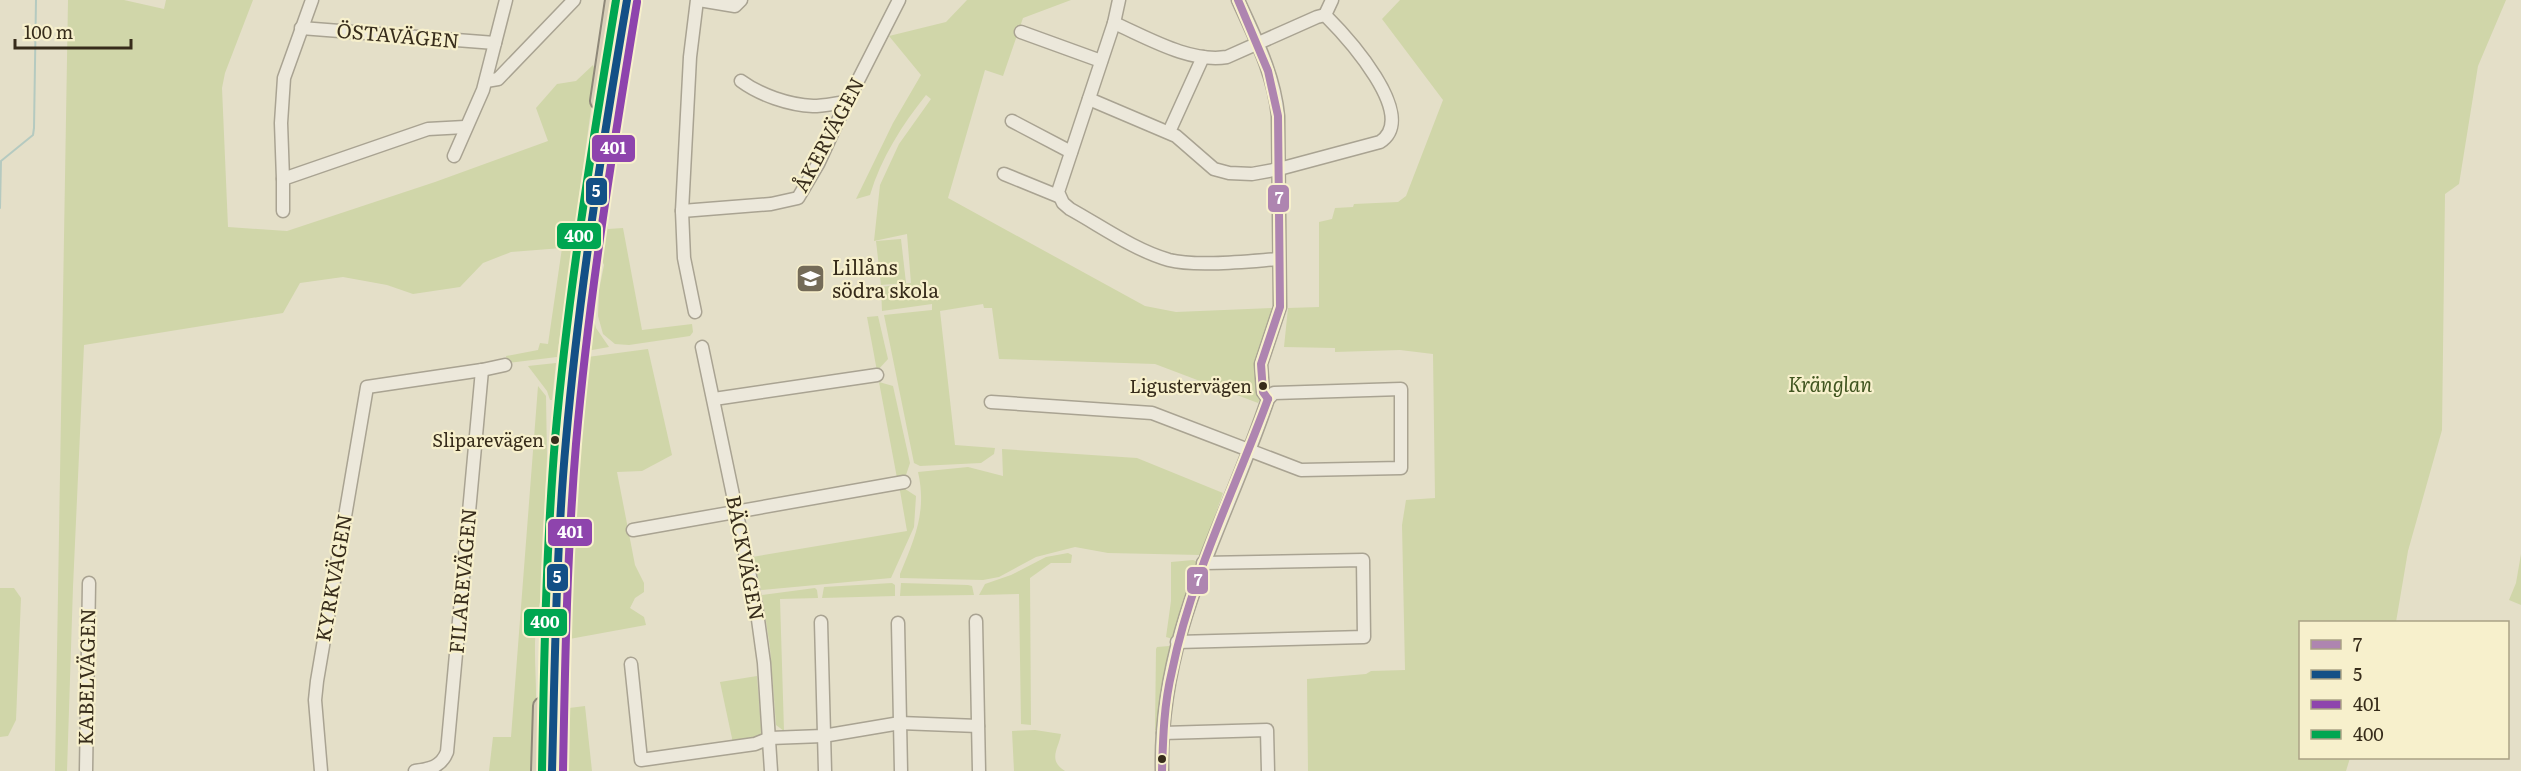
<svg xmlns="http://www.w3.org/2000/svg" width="2521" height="771" viewBox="0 0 2521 771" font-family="Literata,serif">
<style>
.green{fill:#d0d6a9}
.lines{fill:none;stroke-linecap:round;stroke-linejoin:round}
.stream{stroke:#b5cac0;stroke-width:2}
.minor-casing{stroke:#a9a392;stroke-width:15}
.highway-casing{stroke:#8e8879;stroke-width:20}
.minor{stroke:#ece8db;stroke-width:12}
.highway{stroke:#d8d0b9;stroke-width:16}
.bus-1-casing{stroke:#f7f0cc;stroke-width:12}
.bus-2-casing{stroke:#f7f0cc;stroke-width:12}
.bus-3-casing{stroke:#f7f0cc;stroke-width:12}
.bus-4-casing{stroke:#f7f0cc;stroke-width:12}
.bus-1{stroke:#ae85b0;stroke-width:8}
.bus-2{stroke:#135086;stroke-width:8}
.bus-3{stroke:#8e44ad;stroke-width:8}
.bus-4{stroke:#00a651;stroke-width:8}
.bus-dot{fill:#372c1b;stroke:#f7f0cc;stroke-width:2}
.labels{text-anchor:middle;stroke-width:4.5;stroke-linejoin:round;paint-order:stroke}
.bus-label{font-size:18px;fill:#372c1b;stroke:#f7f0cc;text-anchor:end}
.street-label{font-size:20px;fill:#372c1b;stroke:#f7f0cc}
.poi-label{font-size:20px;fill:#372c1b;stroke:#f7f0cc;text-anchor:start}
.park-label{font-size:20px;font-style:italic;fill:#415520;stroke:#f7f0cc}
.line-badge{stroke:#f7f0cc;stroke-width:2}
.badge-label{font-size:16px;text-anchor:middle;font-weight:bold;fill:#fff}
</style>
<rect width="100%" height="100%" fill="#e4dfc8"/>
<!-- green -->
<g class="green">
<polygon points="68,0 124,0 164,9 166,0 253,0 225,73 222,88 228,227 287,231 435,182 548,141 536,108 557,84 576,81 593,65 596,73 557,357 508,363 506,356 538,350 540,343 548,344 562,248 511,252 483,263 460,287 413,294 387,285 343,277 300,283 283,313 84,345 73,587 67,771 55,771"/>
<path d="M 967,0 L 1071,0 L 1023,18 L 1003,76 L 985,70 L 948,198 L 1145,306 L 1176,312 L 1275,308 C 1263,339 1250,367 1260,399 L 1258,403 L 1155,364 L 999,359 L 992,308 L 984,308 L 983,304 L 940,311 L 955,445 L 995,448 L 994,454 L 981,463 L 920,466 L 914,463 L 884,315 L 932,310 L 932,304 L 882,311 L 881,287 L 911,283 L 907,234 L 874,241 L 880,185 L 899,144 L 931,99 L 926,95 C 902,125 881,158 870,195 L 856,199 L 893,123 L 921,75 L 889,36 L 946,22 Z"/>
<polygon points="1400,0 2506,0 2478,66 2459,184 2445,194 2442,430 2408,551 2396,622 2300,622 2300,758 2350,758 2346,771 1308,771 1307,679 1366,674 1371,671 1405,670 1402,525 1406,500 1435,498 1433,354 1400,350 1335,352 1335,348 1284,347 1288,308 1319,307 1319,222 1332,219 1335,208 1353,207 1354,204 1398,202 1406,196 1443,100 1382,19"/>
<polygon points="601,205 608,207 608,229 623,228 642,330 692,324 693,332 690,336 629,345 615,344 603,334 598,316 599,290 604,265 595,245"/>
<polygon points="901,239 906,283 881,285 876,241"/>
<polygon points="589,300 596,328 609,347 581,352"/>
<polygon points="878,316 888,359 877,371 867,317"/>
<polygon points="648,349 672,455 642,471 617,472 635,565 644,583 644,592 635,598 630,608 644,617 646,625 564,640 572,491 580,406 576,404 580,358"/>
<polygon points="556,363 552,400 550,400 547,391 528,366"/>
<polygon points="879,382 893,386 910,463 906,475 897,478"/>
<path d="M 538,386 L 546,396 L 547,457 L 540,602 C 531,641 537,671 536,710 C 535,730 531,751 530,771 L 489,771 L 493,737 L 511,737 Z"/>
<path d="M 1002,449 L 1137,458 L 1223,493 L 1201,555 L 1108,553 L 1075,547 L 1036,557 L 999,577 L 983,580 L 900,578 L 900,574 C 915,538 927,511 918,472 L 968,467 L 1003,476 Z"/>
<polygon points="899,485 916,496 914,527 891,578 761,590 752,557 907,531"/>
<polygon points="1068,553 1072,555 1071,563 1051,563 1030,578 1031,725 1021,724 1019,594 979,595 985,584 1011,575 1046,557"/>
<polygon points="2521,554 2521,605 2509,600 2516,583"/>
<polygon points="1193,560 1200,563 1173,639 1166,637 1171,601 1171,562"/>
<polygon points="892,583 895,585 895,596 822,598 824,587"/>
<polygon points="901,583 968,585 972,586 974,595 900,596"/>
<polygon points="0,588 14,588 21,598 16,720 8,736 0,737"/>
<polygon points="815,588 817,590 818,598 780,599 784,731 776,725 770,648 762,595"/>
<polygon points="1169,646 1172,648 1159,730 1155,730 1156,649 1157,647"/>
<polygon points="757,676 762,739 733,743 720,682"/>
<polygon points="585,706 592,771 560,771 561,709"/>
<path d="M 1035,730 L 1061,734 C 1059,748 1047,760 1065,771 L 1014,771 L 1012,731 Z"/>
</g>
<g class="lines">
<!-- stream -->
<polyline class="stream" points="0,208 1,161 33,135 34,128 36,0"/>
<defs>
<g id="minor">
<polyline points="699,0 735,6 741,0"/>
<path d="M 1119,0 L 1114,23 L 1058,192 L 1063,203 L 1070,209 C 1101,226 1134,250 1169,260 C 1196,267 1250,261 1279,259"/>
<path d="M 1238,0 C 1255,38 1274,74 1278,116 L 1280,307 L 1261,364 L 1263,392 L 1268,399"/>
<polyline points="1325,15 1332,0"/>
<polyline points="301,28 495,43"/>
<polyline points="1021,32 1101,61"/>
<polyline points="486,81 498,79 574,0"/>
<path d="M 741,81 C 760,95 789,105 813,106 C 824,106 836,103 847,102"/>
<path d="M 1089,99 L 1176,136 L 1214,169 L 1229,173 L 1252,174 L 1279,169 L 1380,142 C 1420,116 1346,36 1325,15 L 1317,17 L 1227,57 C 1190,63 1148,38 1114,23"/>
<polyline points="1012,121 1071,152"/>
<polyline points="1169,132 1203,57"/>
<polyline points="454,156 483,90 506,0"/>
<polyline points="1004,174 1058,196"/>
<polyline points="283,179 281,123 284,78 312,0"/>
<polyline points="283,211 283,179 428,129 465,127"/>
<polyline points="682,211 771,204 798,198 818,164 842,112 899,0"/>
<polyline points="695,312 684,258 682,211 690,57 697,0"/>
<polyline points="702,347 756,605 764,663 771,771"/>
<polyline points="714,399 877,375"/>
<path d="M 991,402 L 1152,413 L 1301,470 L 1401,468 L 1401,389 L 1274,393 L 1268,399 C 1225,527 1159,631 1162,771"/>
<polyline points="633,530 904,482"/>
<polyline points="976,621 979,771"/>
<polyline points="821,622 825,771"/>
<polyline points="898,623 901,771"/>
<polyline points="1177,642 1364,637 1363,560 1203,563"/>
<polyline points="631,664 641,760 755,744 770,738 823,736 900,723 978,726"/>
<polyline points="1163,733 1267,730 1268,771"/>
<polyline points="86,771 89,583"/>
<polyline points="321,771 315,700 317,681 367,387 482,370 505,365"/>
<path d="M 415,771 C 430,769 441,767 447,752 L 482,370"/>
</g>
<g id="highway">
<polyline points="599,101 614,0"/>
<polyline points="540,771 542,706"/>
<path d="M 552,771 C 555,661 556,550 566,440 C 579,293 602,146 627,0"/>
</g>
</defs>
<!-- minor casing -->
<use href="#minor" class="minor-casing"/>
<!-- highway casing -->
<use href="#highway" class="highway-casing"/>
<!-- minor -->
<use href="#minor" class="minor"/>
<!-- highway -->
<use href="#highway" class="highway"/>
<defs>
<g id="bus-1">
<polyline points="1238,0 1268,71 1278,116 1280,307 1261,364 1263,392 1268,399"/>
<path d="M 1162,771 C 1163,737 1164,704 1172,671 C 1191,577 1235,489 1268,399"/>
</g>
<path id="bus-2" d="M 552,771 C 555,661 556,550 566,440 C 579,293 602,146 627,0"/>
<path id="bus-3" d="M 563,771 C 565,662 567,553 576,444 C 589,295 613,148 637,2"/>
<path id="bus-4" d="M 542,771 C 544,660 546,550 555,440 C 568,292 592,146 616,0"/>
</defs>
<!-- bus-1 casing -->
<use href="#bus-1" class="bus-1-casing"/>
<!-- bus-2 casing -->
<use href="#bus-2" class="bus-2-casing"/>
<!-- bus-3 casing -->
<use href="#bus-3" class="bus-3-casing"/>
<!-- bus-4 casing -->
<use href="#bus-4" class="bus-4-casing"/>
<!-- bus-1 -->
<use href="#bus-1" class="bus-1"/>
<!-- bus-2 -->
<use href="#bus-2" class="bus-2"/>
<!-- bus-3 -->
<use href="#bus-3" class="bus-3"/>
<!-- bus-4 -->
<use href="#bus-4" class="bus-4"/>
</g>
<!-- icons -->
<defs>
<symbol id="school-square" viewBox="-11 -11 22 22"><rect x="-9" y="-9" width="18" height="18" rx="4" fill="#746b58" stroke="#f7f0cc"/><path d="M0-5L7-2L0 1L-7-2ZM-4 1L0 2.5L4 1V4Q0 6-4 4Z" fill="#fff"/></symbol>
</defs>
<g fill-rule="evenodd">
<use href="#school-square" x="794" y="262" width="33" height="33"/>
</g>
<!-- markers -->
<g class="bus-dot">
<circle cx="1263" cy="386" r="5"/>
<circle cx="555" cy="440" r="5"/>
<circle cx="1162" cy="759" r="5"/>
</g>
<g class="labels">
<!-- bus labels -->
<g class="bus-label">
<text x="1252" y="393">Ligustervägen</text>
<text x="544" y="447">Sliparevägen</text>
</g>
<!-- street labels -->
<g class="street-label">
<text transform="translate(398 36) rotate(5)" y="7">ÖSTAVÄGEN</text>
<text transform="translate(829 135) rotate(-62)" y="7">ÅKERVÄGEN</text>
<text transform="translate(745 558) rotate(79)" y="7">BÄCKVÄGEN</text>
<text transform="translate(334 578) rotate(-80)" y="7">KYRKVÄGEN</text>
<text transform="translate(463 581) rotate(-85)" y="7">FILAREVÄGEN</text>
<text transform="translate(87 677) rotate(-89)" y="7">KABELVÄGEN</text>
</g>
<!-- poi labels -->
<g class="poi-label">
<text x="832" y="275">Lillåns<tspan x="832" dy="23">södra skola</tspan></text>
</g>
<!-- park labels -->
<g class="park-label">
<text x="1830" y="392">Kränglan</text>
</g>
</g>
<g class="line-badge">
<rect x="591" y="134" width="45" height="29" rx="6" fill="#8e44ad"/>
<rect x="585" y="177" width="23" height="29" rx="6" fill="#135086"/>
<rect x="1267" y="184" width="23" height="29" rx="6" fill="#ae85b0"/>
<rect x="556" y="222" width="46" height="28" rx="6" fill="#00a651"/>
<rect x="547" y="518" width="46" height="29" rx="6" fill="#8e44ad"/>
<rect x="546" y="563" width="23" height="29" rx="6" fill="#135086"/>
<rect x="1186" y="566" width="23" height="29" rx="6" fill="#ae85b0"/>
<rect x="523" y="608" width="45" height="29" rx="6" fill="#00a651"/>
</g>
<g class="badge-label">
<text x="613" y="154">401</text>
<text x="596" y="197">5</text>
<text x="1279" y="204">7</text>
<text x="579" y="242">400</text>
<text x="570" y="538">401</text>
<text x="557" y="583">5</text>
<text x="1198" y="586">7</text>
<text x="545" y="628">400</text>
</g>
<!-- legend -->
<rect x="2299" y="621" width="210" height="138" fill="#f7f0cc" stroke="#aaa285" stroke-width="1.5"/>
<rect x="2311" y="640" width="30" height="9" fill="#ae85b0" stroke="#aaa285" stroke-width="1.5"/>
<text x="2353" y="651" font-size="18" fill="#372c1b">7</text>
<rect x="2311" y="670" width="30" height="9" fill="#135086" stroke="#aaa285" stroke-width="1.5"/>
<text x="2353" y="681" font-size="18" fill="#372c1b">5</text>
<rect x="2311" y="700" width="30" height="9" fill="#8e44ad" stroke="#aaa285" stroke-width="1.5"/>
<text x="2353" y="711" font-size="18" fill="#372c1b">401</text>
<rect x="2311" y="730" width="30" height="9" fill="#00a651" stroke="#aaa285" stroke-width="1.5"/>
<text x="2353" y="741" font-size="18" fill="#372c1b">400</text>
<!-- scale -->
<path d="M15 39v9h116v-9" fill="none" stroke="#372c1b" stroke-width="3"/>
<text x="24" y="39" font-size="18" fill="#372c1b" stroke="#f7f0cc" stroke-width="4.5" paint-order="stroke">100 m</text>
</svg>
